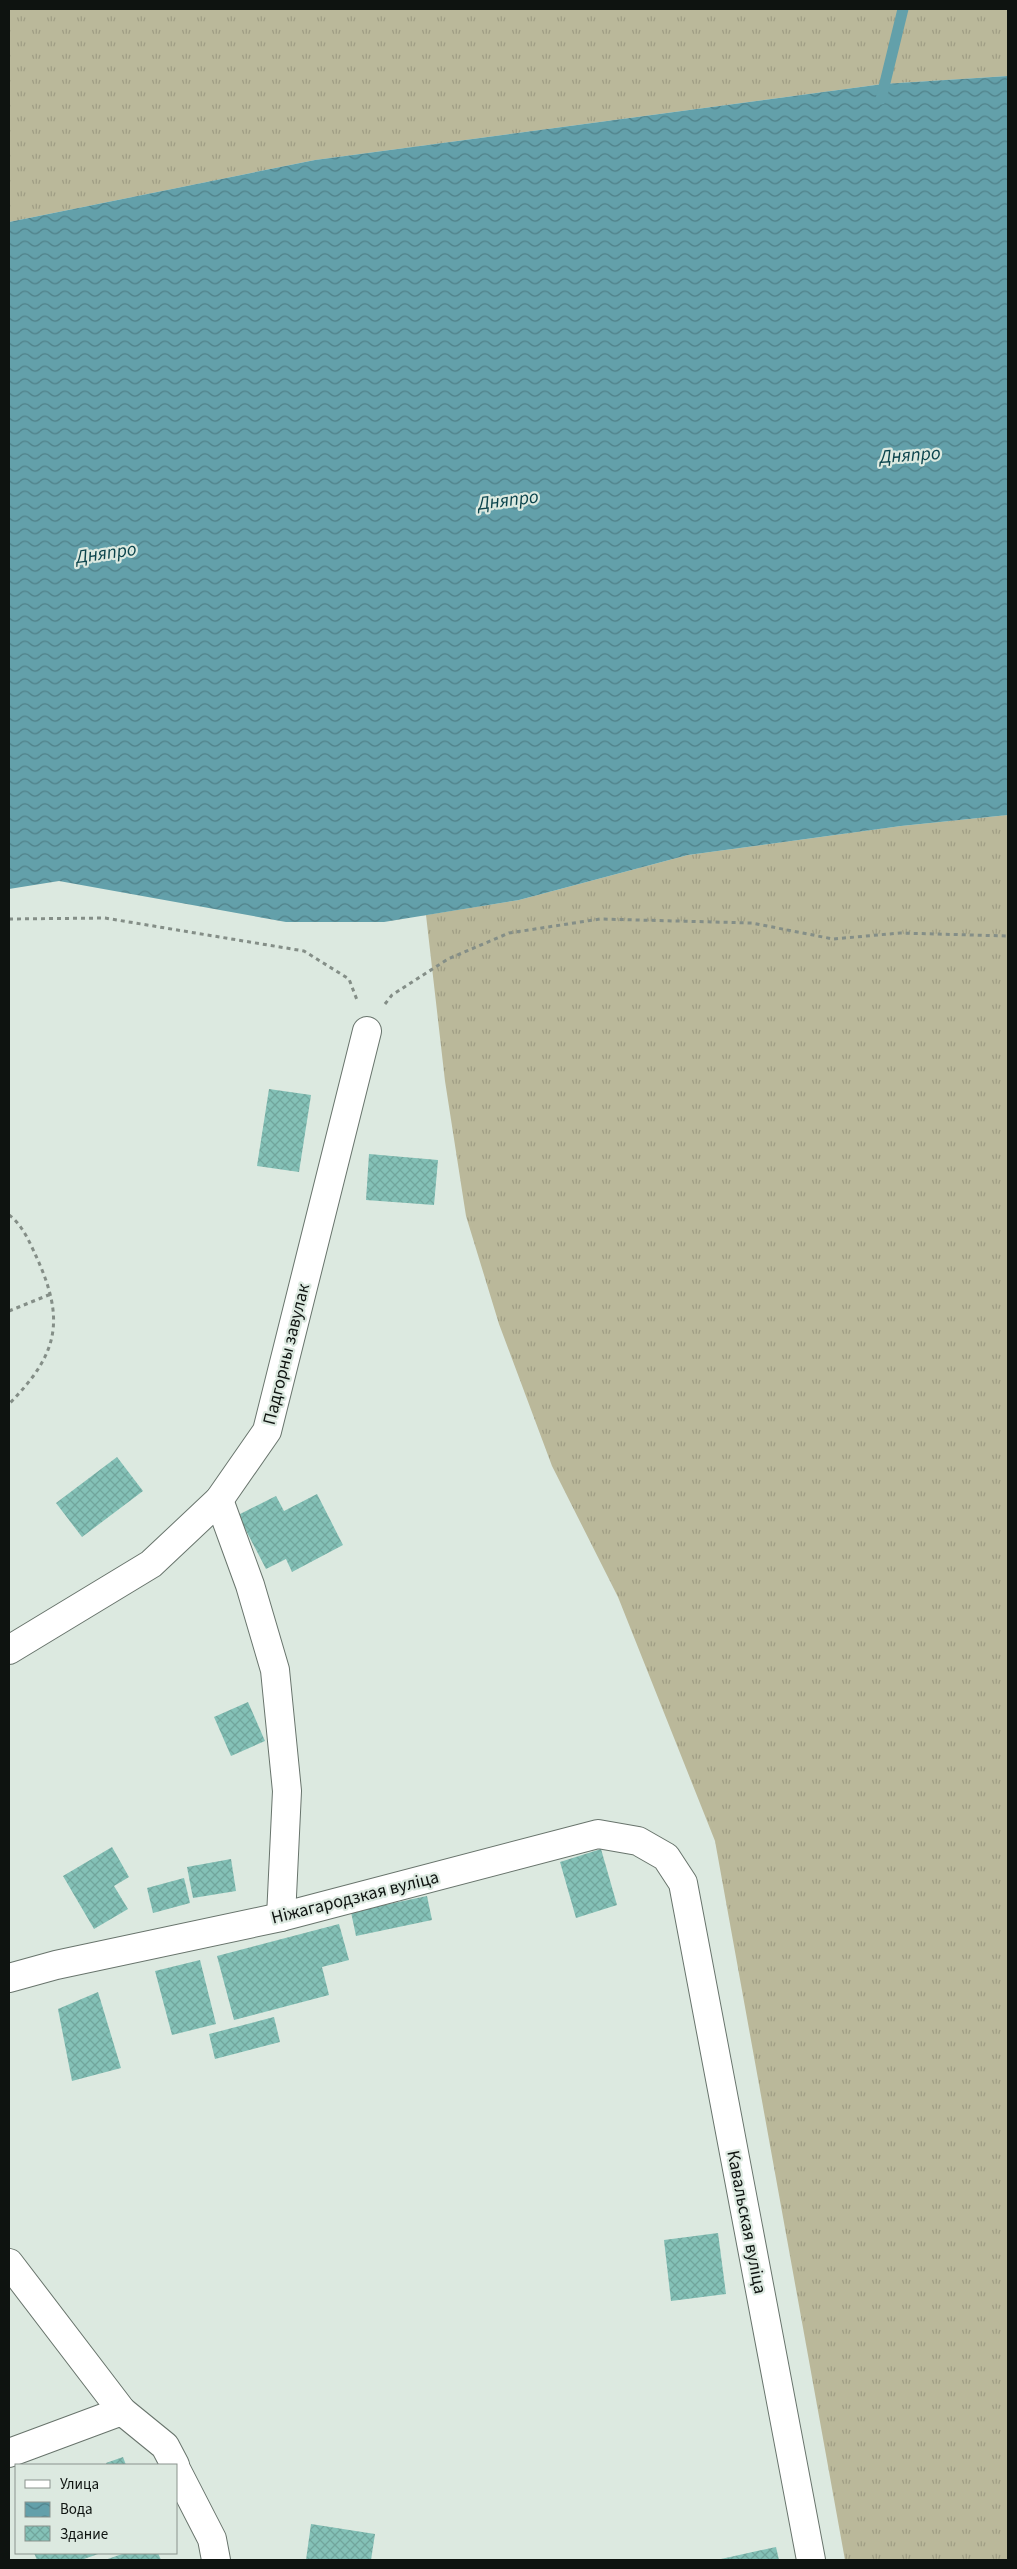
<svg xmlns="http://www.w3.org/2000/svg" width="1017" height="2569" viewBox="0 0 1017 2569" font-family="'Source Sans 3',sans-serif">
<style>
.grass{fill:url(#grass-tufts)}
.water{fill:url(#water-waves)}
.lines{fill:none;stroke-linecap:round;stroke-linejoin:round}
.stream{stroke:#63a0aa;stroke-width:11}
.building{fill:url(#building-cross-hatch)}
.minor-casing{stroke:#68746c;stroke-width:30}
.path{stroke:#848e87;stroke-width:3;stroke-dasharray:4 4;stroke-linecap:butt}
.minor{stroke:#fff;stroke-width:28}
.labels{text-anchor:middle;stroke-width:4.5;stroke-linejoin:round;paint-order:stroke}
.street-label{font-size:18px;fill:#0e1310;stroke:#dce9e0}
.water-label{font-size:19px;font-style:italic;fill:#0b444c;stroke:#dce9e0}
</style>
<defs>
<pattern id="grass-tufts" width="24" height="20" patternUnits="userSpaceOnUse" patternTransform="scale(1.25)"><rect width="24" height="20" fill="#bab89a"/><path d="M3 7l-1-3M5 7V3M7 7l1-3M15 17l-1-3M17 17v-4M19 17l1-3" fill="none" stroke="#9f9d84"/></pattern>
<pattern id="water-waves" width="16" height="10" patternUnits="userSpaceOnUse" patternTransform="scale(1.25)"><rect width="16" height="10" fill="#63a0aa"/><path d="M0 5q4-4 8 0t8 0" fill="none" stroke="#508189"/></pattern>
<pattern id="building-cross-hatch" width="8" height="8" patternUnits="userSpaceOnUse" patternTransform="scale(1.25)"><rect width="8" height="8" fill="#84c1b7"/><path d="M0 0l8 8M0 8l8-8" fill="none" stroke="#71a59c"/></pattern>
</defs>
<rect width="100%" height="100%" fill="#dce9e0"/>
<!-- grass -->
<g class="grass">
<polygon points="9,9 1008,9 1008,76 883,84 315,160 9,222"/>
<polygon points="1008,815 1008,2560 845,2560 715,1841 618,1597 552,1466 499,1324 466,1216 445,1081 426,915 519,900 688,855 901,826"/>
</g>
<!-- water -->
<polygon class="water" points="1008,76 1008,815 901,826 688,855 519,900 384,922 286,922 59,881 9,889 9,222 315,160 883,84"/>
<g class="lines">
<!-- stream -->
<polyline class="stream" points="881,99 903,9"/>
</g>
<!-- building -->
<g class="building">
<polygon points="269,1089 311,1095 299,1172 257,1166"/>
<polygon points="369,1154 438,1160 434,1205 366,1200"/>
<polygon points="117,1457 143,1491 82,1537 56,1503"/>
<polygon points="317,1494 343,1545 292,1572 286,1559 266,1569 238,1515 276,1496 284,1511"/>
<polygon points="248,1702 265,1741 231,1756 214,1717"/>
<polygon points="112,1847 129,1877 114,1886 128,1909 94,1929 63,1876"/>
<polygon points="601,1849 617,1905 576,1918 560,1862"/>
<polygon points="231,1859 236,1891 193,1898 187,1867"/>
<polygon points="184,1878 190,1903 153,1913 147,1888"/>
<polygon points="427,1896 432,1920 356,1936 351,1912"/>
<polygon points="339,1924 349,1960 322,1967 329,1995 234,2020 217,1956"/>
<polygon points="200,1960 216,2024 172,2035 155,1971"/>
<polygon points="98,1992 121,2068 72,2081 58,2009"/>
<polygon points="274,2017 280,2042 215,2059 209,2034"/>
<polygon points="718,2233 726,2294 671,2301 664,2240"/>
<polygon points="123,2457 126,2465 107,2465 106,2463"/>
<polygon points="311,2524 375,2534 371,2560 306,2560"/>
<polygon points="776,2547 779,2560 721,2560 721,2559"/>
<polygon points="34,2553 101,2553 81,2560 37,2560"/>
<polygon points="125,2553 158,2553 161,2560 105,2560"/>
</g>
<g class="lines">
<defs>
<g id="minor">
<polyline points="219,1500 250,1585 275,1670 287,1791 281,1917"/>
<polyline points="9,1650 151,1564 219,1500 267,1431 367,1031"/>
<polyline points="9,1978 56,1965 281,1917 598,1834 638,1841 666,1857 683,1883 811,2560"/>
<polyline points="9,2263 122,2411"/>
<polyline points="9,2453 122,2411 165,2446 175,2465"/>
<polyline points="176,2469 212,2539 216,2560"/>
</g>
</defs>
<!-- minor casing -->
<use href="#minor" class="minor-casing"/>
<!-- path -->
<g class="path">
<polyline points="9,919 105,918 304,951 349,979 357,1000"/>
<polyline points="385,1004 392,995 448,959 509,933 600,919 752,923 833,939 900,933 1008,936"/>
<path d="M 9,1215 C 22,1224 30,1243 36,1256 C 66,1321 58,1354 9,1404"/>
<polyline points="9,1311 51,1294"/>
</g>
<!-- minor -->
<use href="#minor" class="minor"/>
</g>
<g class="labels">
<!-- street labels -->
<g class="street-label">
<text transform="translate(286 1354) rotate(-76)" y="6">Падгорны завулак</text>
<text transform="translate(355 1897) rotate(-14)" y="6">Ніжагародзкая вуліца</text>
<text transform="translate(747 2222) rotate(79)" y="6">Кавальская вуліца</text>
</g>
<!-- water labels -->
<g class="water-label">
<text transform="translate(910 454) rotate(-4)" y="7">Дняпро</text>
<text transform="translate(508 499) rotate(-7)" y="7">Дняпро</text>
<text transform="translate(106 552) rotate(-8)" y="7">Дняпро</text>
</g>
</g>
<!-- border -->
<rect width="1017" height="2569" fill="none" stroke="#0e1310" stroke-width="20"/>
<!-- legend -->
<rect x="15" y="2464" width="162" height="90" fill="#dce9e0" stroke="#8a938d"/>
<rect x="25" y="2480" width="25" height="8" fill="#ffffff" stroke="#8a938d"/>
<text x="60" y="2489" font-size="15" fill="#0e1310">Улица</text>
<rect x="25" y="2502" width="25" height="15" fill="url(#water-waves)" stroke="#8a938d"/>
<text x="60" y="2514" font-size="15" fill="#0e1310">Вода</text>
<rect x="25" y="2526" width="25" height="15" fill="url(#building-cross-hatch)" stroke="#8a938d"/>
<text x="60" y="2539" font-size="15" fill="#0e1310">Здание</text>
</svg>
